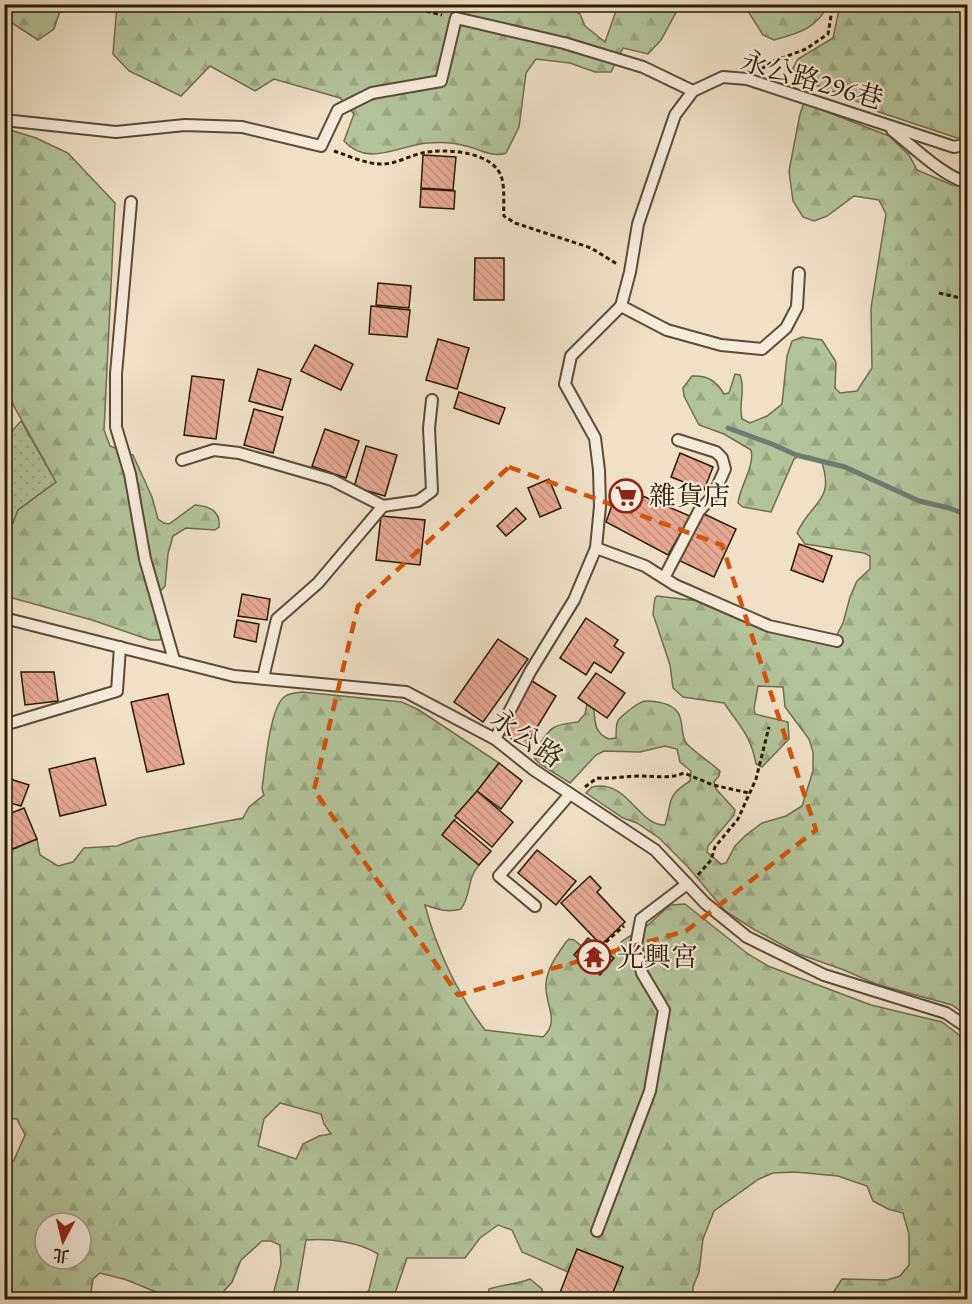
<svg xmlns="http://www.w3.org/2000/svg" width="972" height="1304" viewBox="0 0 972 1304" font-family="'EB Garamond','Noto Serif TC',serif">
<style>
.grass{fill:url(#grass-dots);stroke:#6e6e4e;stroke-width:1.5}
.forest{fill:url(#forest-firs);stroke:#6e6e4e;stroke-width:1.5;fill-rule:evenodd}
.lines{fill:none;stroke-linecap:round;stroke-linejoin:round}
.stream{stroke:#6e7b72;stroke-width:5}
.building{fill:url(#building-back-hatch);stroke:#2a1a02;stroke-width:1.5}
.service-casing{stroke:#5b4c33;stroke-width:14}
.path{stroke:#2a1a02;stroke-width:3;stroke-dasharray:4.5 3;stroke-linecap:butt}
.service{stroke:#f5ebda;stroke-width:10}
.marked{fill:none;stroke:#d5530b;stroke-width:4.5;stroke-dasharray:12 8;stroke-linejoin:round}
.labels{text-anchor:middle;stroke-width:4.5;stroke-linejoin:round;paint-order:stroke}
.street-label{font-size:27px;fill:#2a1a02;stroke:#f5ebda}
.poi-label{font-size:27px;fill:#2a1a02;stroke:#f5ebda;text-anchor:start}
</style>
<defs>
<pattern id="grass-dots" width="8" height="8" patternUnits="userSpaceOnUse" patternTransform="scale(1.5)"><rect width="8" height="8" fill="#b3c39a"/><path d="M2 2h.1M6 6h.1" fill="none" stroke="#9aa783" stroke-width="1.8" stroke-linecap="round"/></pattern>
<pattern id="forest-firs" width="22" height="20" patternUnits="userSpaceOnUse" patternTransform="scale(1.5)"><rect width="22" height="20" fill="#b3c39a"/><path d="M5 1l3.5 6h-7zM16 11l3.5 6h-7z" fill="#9aa783"/></pattern>
<pattern id="building-back-hatch" width="6" height="6" patternUnits="userSpaceOnUse" patternTransform="scale(1.5)"><rect width="6" height="6" fill="#e4a893"/><path d="M-1 5l2 2M0 0l6 6M5-1l2 2" fill="none" stroke="#c4907d"/></pattern>
</defs>
<rect width="100%" height="100%" fill="#efe0c6"/>
<filter id="stains"><feTurbulence type="fractalNoise" baseFrequency=".00333" numOctaves="4"/><feColorMatrix values="0 0 0 0 .2 0 0 0 0 .09 0 0 0 0 .02 0 0 0 .5 -.17"/></filter>
<radialGradient id="worn" r=".72"><stop offset=".6" stop-color="#630" stop-opacity="0"/><stop offset="1" stop-color="#630" stop-opacity=".3"/></radialGradient>
<!-- grass -->
<polygon class="grass" points="21,421 56,482 18,510 13,523 5,532 5,439"/>
<!-- forest -->
<g class="forest">
<polygon points="4,5 5,4 62,5 54,29 38,40 6,19"/>
<path d="M 117,5 L 566,5 L 580,14 L 585,26 L 605,42 L 616,11 L 608,5 L 680,5 L 661,40 L 648,54 L 623,48 L 611,72 L 595,72 L 570,63 L 536,59 L 526,73 L 519,127 L 506,153 C 492,158 480,149 466,146 C 455,143 439,142 428,143 C 398,145 369,168 344,141 L 354,114 L 340,98 L 274,79 L 255,91 L 210,66 L 181,96 L 129,71 L 113,54 Z"/>
<path d="M 744,5 L 828,5 C 816,29 799,33 774,40 L 763,35 Z"/>
<polygon points="840,5 967,5 967,136 957,138 879,112 846,96 798,79 793,68 798,59 833,38"/>
<path d="M 804,103 L 889,136 L 909,155 L 917,170 L 952,185 L 967,187 L 967,1016 L 952,1005 L 876,984 L 844,970 L 799,954 L 755,930 L 725,911 L 688,867 L 659,838 L 637,823 L 623,818 L 586,793 L 592,787 C 628,779 637,825 665,825 C 673,800 665,797 690,781 L 691,771 L 680,762 L 677,749 L 665,746 L 640,752 L 604,751 L 596,755 L 570,783 L 540,764 L 534,758 C 535,752 538,749 540,744 C 552,724 556,725 578,722 L 585,714 L 587,704 L 594,710 C 595,723 595,734 609,739 L 616,738 C 616,718 617,720 632,708 C 643,700 645,700 658,702 C 692,708 676,732 687,744 C 697,754 710,762 720,771 L 719,776 L 714,782 L 716,789 L 735,810 L 734,815 L 708,846 L 707,852 L 721,864 L 726,863 L 735,846 L 746,835 L 762,823 L 786,816 L 802,806 L 813,771 L 813,752 L 809,739 L 785,707 L 783,687 L 758,686 L 754,708 L 755,714 L 788,722 L 789,739 L 762,767 L 756,764 C 751,736 740,726 724,703 L 683,697 L 673,688 L 670,665 L 653,614 L 655,598 L 657,596 L 699,601 L 832,644 L 843,623 L 850,597 L 857,581 L 870,569 L 870,556 L 864,553 L 805,544 L 797,533 C 811,501 836,502 821,460 C 810,456 805,453 794,459 L 771,512 L 743,507 L 738,503 C 740,486 755,466 751,450 L 724,434 L 699,425 L 684,396 L 683,388 L 692,376 C 708,375 716,381 724,394 L 729,393 L 735,374 L 740,375 C 746,390 738,404 742,419 L 750,423 L 767,416 L 782,404 L 787,356 L 792,341 L 802,337 L 822,340 L 836,362 L 835,388 L 840,393 L 857,391 L 872,368 L 871,308 L 886,214 L 879,200 L 854,196 L 827,216 L 814,221 L 803,217 L 793,201 L 789,171 L 800,114 Z"/>
<path d="M 10,130 L 36,138 L 68,153 L 115,203 L 104,430 L 110,446 L 133,455 L 152,497 L 158,519 L 164,523 L 169,524 L 195,505 C 209,506 221,511 219,527 L 215,530 L 186,528 L 173,536 L 168,554 L 165,586 L 152,601 L 163,635 L 160,640 L 150,640 L 92,620 L 5,596 L 5,533 L 13,523 L 18,510 L 56,482 L 5,390 L 4,131 Z"/>
<path d="M 302,692 L 402,702 L 419,710 L 499,763 L 443,835 L 479,865 C 466,880 472,894 461,909 C 447,913 437,909 425,905 C 436,948 458,995 485,1030 L 543,1037 C 561,1021 544,1003 546,984 C 547,968 557,955 566,942 L 569,939 L 574,940 L 590,953 L 616,951 L 622,941 L 648,925 L 670,905 L 685,904 L 748,954 L 768,966 L 871,1005 L 942,1022 L 967,1041 L 967,1299 L 829,1299 L 842,1279 L 887,1280 L 900,1276 L 909,1265 L 909,1234 L 903,1213 L 888,1209 L 873,1201 L 867,1186 L 838,1176 L 795,1172 L 773,1173 L 759,1179 L 714,1211 L 703,1239 L 699,1272 L 693,1287 L 693,1299 L 610,1299 L 623,1267 L 577,1250 L 568,1272 L 522,1252 L 512,1230 L 498,1225 L 480,1238 L 465,1258 L 407,1258 L 393,1299 L 362,1299 L 369,1290 L 378,1254 C 359,1242 329,1238 306,1240 L 296,1299 L 272,1299 L 281,1264 L 280,1245 L 271,1241 L 262,1241 L 241,1260 L 232,1282 L 217,1299 L 173,1299 L 127,1280 L 100,1273 L 93,1279 L 90,1299 L 5,1299 L 4,1170 L 14,1160 L 25,1135 L 17,1119 L 5,1118 L 5,853 L 37,839 L 40,855 L 58,866 L 73,862 L 84,848 L 117,846 L 138,838 L 243,818 L 249,807 L 264,795 L 262,789 C 265,769 269,710 284,697 C 289,693 296,693 302,692 ZM 280,1103 L 321,1114 L 324,1124 L 331,1134 L 319,1136 L 303,1144 L 296,1159 L 258,1146 L 264,1119 ZM 45,1223 L 81,1223 L 81,1259 L 45,1259 Z"/>
<path d="M 530,1279 L 542,1289 L 544,1299 L 487,1299 L 489,1289 C 503,1284 516,1285 530,1279 Z"/>
</g>
<g class="lines">
<!-- stream -->
<g class="stream">
<polyline points="728,428 772,444 796,455 845,467 919,501 949,508 968,515"/>
<polyline points="967,930 968,929"/>
</g>
</g>
<!-- building -->
<g class="building">
<polygon points="423,155 456,157 453,190 421,188"/>
<polygon points="421,189 455,191 454,209 420,207"/>
<polygon points="475,258 504,258 504,300 474,300"/>
<polygon points="378,283 411,286 409,308 376,305"/>
<polygon points="371,306 410,310 407,337 369,334"/>
<polygon points="438,339 469,348 457,389 426,380"/>
<polygon points="315,345 353,364 341,390 301,371"/>
<polygon points="258,369 291,379 282,410 249,401"/>
<polygon points="192,376 224,380 216,439 184,435"/>
<polygon points="459,392 505,408 499,424 454,408"/>
<polygon points="254,409 283,417 273,453 244,445"/>
<polygon points="325,429 359,441 346,478 312,466"/>
<polygon points="366,446 397,455 385,496 354,487"/>
<polygon points="680,453 713,467 704,490 671,477"/>
<polygon points="549,479 561,508 540,517 528,488"/>
<polygon points="619,486 690,516 668,555 606,522"/>
<polygon points="516,508 526,519 506,536 497,526"/>
<polygon points="700,512 736,529 714,577 678,560"/>
<polygon points="381,516 425,520 420,565 376,560"/>
<polygon points="799,544 832,556 823,582 791,570"/>
<polygon points="242,594 270,599 267,620 238,616"/>
<polygon points="586,618 618,640 614,646 624,653 611,673 594,662 586,675 560,658"/>
<polygon points="237,620 259,624 256,642 234,637"/>
<polygon points="498,639 528,659 483,722 454,702"/>
<polygon points="21,672 54,672 58,701 25,705"/>
<polygon points="596,673 625,693 607,718 578,698"/>
<polygon points="532,681 556,696 525,747 501,732"/>
<polygon points="168,694 184,764 147,772 131,702"/>
<polygon points="95,758 106,805 60,816 49,769"/>
<polygon points="499,763 522,781 501,809 477,791"/>
<polygon points="4,777 29,785 21,806 4,801"/>
<polygon points="477,791 513,822 492,847 455,816"/>
<polygon points="24,808 37,839 5,852 4,816"/>
<polygon points="454,820 491,851 479,865 442,835"/>
<polygon points="537,850 576,881 556,905 518,873"/>
<polygon points="590,876 601,888 597,892 625,922 601,945 561,903"/>
<polygon points="588,938 614,958 600,975 574,955"/>
<polygon points="577,1249 623,1267 610,1300 572,1300 559,1295"/>
</g>
<g class="lines">
<defs>
<g id="service">
<polyline points="4,120 116,132 185,125 242,127 321,146 338,110 372,93 441,81 456,18 564,43 643,67 693,91"/>
<path d="M 892,130 C 910,144 947,180 968,182"/>
<polyline points="131,202 116,374 116,427 130,474 145,559 174,660"/>
<polyline points="799,273 797,307 786,328 762,349 721,345 667,330 621,306 630,272 638,224 675,115 693,91 723,77 747,79 954,147 968,144"/>
<polyline points="182,460 214,450 239,453 332,480 383,506 318,583 277,619 263,678"/>
<polyline points="383,506 418,501 432,491 429,428 432,400"/>
<polyline points="596,548 645,566 675,585 769,626 837,641"/>
<polyline points="664,578 699,511 713,496 725,469 722,458 716,452 678,440"/>
<polyline points="4,618 234,676 406,692 495,739 534,770 655,850 705,903 747,937 824,975 946,1013 968,1028"/>
<polyline points="4,725 117,691 120,647"/>
<polyline points="495,739 530,672 574,600 596,548 600,506 599,470 595,438 565,384 571,356 621,306"/>
<polyline points="535,906 499,876 570,794"/>
<polyline points="597,1231 650,1091 664,1010 642,973 636,945 641,919 687,884"/>
</g>
</defs>
<!-- service casing -->
<use href="#service" class="service-casing"/>
<!-- path -->
<g class="path">
<polyline points="397,4 442,15"/>
<polyline points="761,69 774,61 806,49 828,34 833,4"/>
<path d="M 334,151 C 349,156 366,164 382,164 C 396,164 409,156 422,153 C 446,148 495,151 502,179 C 505,191 503,204 504,216 L 515,223 L 591,248 L 617,264"/>
<polyline points="939,293 968,300"/>
<path d="M 585,787 L 597,778 C 612,779 625,776 640,776 C 655,776 670,779 684,773 L 713,785 L 749,793"/>
<polyline points="698,875 711,860 715,847 738,819 756,779 769,727"/>
<polyline points="600,947 624,926"/>
</g>
<!-- service -->
<use href="#service" class="service"/>
</g>
<!-- marked area -->
<path class="marked" d="M 509,467 L 722,545 L 816,830 L 686,931 L 458,995 L 314,790 L 358,606 Z"/>
<!-- icons -->
<defs>
<symbol id="supermarket-ring" viewBox="-11 -11 22 22"><circle r="9.5" fill="#f5ebda" stroke="#8f2418" stroke-width="1.5"/><path d="M-6-5.5h2.5l.6 2H6L4.5 2H-2.5L-4.4-4H-6ZM-1.5 3.2a1.3 1.3 0 1 0 .1 0ZM3 3.2a1.3 1.3 0 1 0 .1 0Z" fill="#8f2418"/></symbol>
<symbol id="temple-ring" viewBox="-11 -11 22 22"><circle r="9.5" fill="#f5ebda" stroke="#8f2418" stroke-width="1.5"/><path d="M0-6L5-2H3V0L6.5 2.5H4V6H1.5V3h-3V6H-4V2.5H-6.5L-3 0V-2H-5Z" fill="#8f2418"/></symbol>
</defs>
<g fill-rule="evenodd">
<use href="#supermarket-ring" x="607" y="477" width="38" height="38"/>
<use href="#temple-ring" x="575" y="938" width="38" height="38"/>
</g>
<g class="labels">
<!-- street labels -->
<g class="street-label">
<text transform="translate(812 80) rotate(16)" y="9">永公路296巷</text>
<text transform="translate(527 738) rotate(35)" y="9">永公路</text>
</g>
<!-- poi labels -->
<g class="poi-label">
<text x="649" y="505">雜貨店</text>
<text x="617" y="966">光興宮</text>
</g>
</g>
<!-- margin -->
<rect width="972" height="1304" fill="none" stroke="#efe0c6" stroke-width="24"/>
<rect x="6" y="6" width="960" height="1292" fill="none" stroke="#2a1a02" stroke-width="3"/>
<rect x="12" y="12" width="948" height="1280" fill="none" stroke="#2a1a02" stroke-width="1.5"/>
<!-- north arrow -->
<g transform="translate(63 1241) rotate(187)"><circle r="28" fill="#f5ebda" stroke="#a49784" stroke-width="1.5"/>
<path d="M0-4.5L10 22L0 15L-10 22Z" fill="#8f2418"/>
<text y="-9" font-size="16" font-weight="bold" text-anchor="middle" fill="#2a1a02">北</text>
</g>
<rect width="100%" height="100%" filter="url(#stains)"/>
<rect width="100%" height="100%" fill="url(#worn)"/>
</svg>
